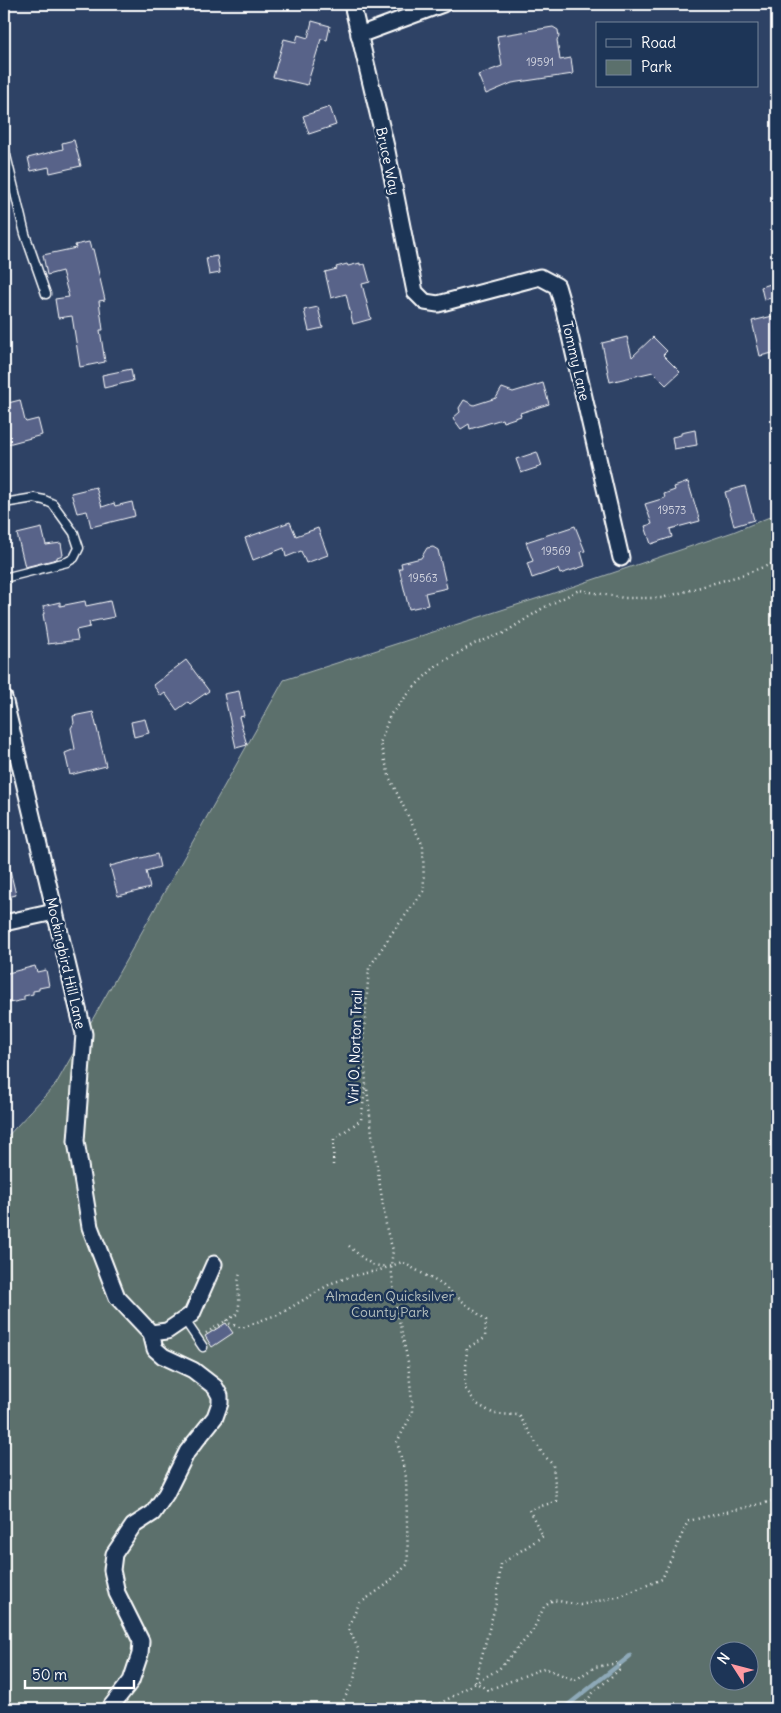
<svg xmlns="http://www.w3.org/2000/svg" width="781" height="1713" viewBox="0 0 781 1713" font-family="Delius,sans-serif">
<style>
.green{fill:#5b706c;stroke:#adb8b6;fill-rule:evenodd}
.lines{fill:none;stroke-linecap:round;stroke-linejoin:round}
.stream{stroke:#8ea9b8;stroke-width:4.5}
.building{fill:#596389;stroke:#fff}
.service-casing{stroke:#fff;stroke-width:11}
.minor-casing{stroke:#fff;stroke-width:19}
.path{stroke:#fff;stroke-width:2.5;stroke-dasharray:1 4;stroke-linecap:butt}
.service{stroke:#1d3557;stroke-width:8}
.minor{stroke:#1d3557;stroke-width:15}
.labels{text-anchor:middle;stroke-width:5;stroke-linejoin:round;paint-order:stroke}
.number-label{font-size:11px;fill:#d6d8e2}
.street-label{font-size:14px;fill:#fff;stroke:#1d3557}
.park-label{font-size:14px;fill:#b5bfbd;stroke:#1d3557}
</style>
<rect width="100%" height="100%" fill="#2e4265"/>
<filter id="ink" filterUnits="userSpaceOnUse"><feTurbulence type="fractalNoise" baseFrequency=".02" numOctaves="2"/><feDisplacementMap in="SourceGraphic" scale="10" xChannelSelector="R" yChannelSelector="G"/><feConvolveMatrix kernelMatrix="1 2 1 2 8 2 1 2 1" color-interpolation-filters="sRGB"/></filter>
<g filter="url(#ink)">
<!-- green -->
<path class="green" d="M 777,514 L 777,1709 L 4,1709 L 4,1140 L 56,1084 L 284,680 L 548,595 L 733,532 ZM 718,1650 L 748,1650 L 748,1680 L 718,1680 Z"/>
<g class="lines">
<!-- stream -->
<polyline class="stream" points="563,1709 630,1656"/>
</g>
<!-- building -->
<g class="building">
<polygon points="312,21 330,26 327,40 321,39 307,85 273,77 284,39 296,42 298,35 308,38"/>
<polygon points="553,27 558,30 559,37 557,40 560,60 571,58 573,74 512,83 486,94 478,75 502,66 497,36"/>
<polygon points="330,107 336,125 309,134 303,116"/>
<polygon points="74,140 81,166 50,173 49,167 31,171 28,158 63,149 62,143"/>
<polygon points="89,242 91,249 93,249 105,300 99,301 103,330 100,330 105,362 80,367 72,316 58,318 55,299 69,297 62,271 47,275 43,255 76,248 75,245"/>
<polygon points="217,256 220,273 209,275 206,258"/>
<polygon points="360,263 360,265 365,264 370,282 362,284 371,319 353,324 346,294 331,298 325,272 337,269 336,267 347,264 348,266"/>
<polygon points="777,282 777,296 764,300 761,287"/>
<polygon points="318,307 323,328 309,331 304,310"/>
<polygon points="777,315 777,352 760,356 752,321"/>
<polygon points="627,337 632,357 653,337 667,351 663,355 680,372 666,385 653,372 610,382 602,343"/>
<polygon points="131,369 133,381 104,388 102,375"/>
<polygon points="543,383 549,404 520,413 521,416 503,422 502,419 470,429 469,424 461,429 453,418 460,412 459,408 464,400 474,405 496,398 502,388 513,392"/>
<polygon points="20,400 25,421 26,422 38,419 42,435 4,445 4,404"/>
<polygon points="695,430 697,445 674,449 672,437 681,435 681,433"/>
<polygon points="537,452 542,466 521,473 516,459"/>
<polygon points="688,482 700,521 670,529 672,537 651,544 645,526 652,524 645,504 665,498 664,494 675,490 674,487"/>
<polygon points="745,486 754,520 734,526 725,492"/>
<polygon points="96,487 102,507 114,503 115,506 132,502 135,516 91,527 87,511 77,513 71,493"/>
<polygon points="290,522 296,536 318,528 328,555 306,563 301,551 286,557 284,548 253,560 245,538"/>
<polygon points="575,526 585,551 581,552 585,566 560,574 558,569 532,578 527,563 533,561 526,542"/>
<polygon points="42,528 46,545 61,543 63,555 57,557 57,559 25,567 17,534"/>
<polygon points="433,547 438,550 447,588 425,593 428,605 409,609 399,568 402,568 401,563 421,558 427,548"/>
<polygon points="85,601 86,606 110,601 114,617 89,622 90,627 76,630 78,640 48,644 43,614 44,614 43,606 60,602 60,606"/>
<polygon points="186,660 209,691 190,704 188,702 177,710 165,693 161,696 153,685"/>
<polygon points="239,691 244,716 239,717 247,745 236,748 224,694"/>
<polygon points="93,712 106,766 70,775 65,753 75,749 71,728 74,723 73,716"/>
<polygon points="145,719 149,733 134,737 131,722"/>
<polygon points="157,854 160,867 146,871 150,888 118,896 110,866"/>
<polygon points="4,862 8,862 16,895 4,898"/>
<polygon points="35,966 37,972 46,970 49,986 39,988 39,990 33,991 33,994 24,996 24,1000 4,1004 4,974"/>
<polygon points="226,1323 233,1333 212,1347 205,1336"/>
</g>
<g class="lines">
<defs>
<g id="service">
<polyline points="4,147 25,234 46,294"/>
<polyline points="4,503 34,498 44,500 53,504 74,533 79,548 74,558 67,562 4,578"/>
<polyline points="184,1319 203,1347"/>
</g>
<g id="minor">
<polyline points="352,4 387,151 415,292 425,302 438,304 540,277 557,286 564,310 621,558"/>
<polyline points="359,35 443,4"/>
<polyline points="4,698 84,1034 76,1141 90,1227 117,1297 151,1333 167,1331 192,1314 214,1264"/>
<polyline points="4,923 54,912"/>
<polyline points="109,1709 131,1681 140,1654 141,1641 117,1593 112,1570 114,1554 133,1526 153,1513 166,1494 187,1452 215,1417 220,1403 220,1396 215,1387 193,1370 163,1356 155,1349 151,1333"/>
</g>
</defs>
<!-- service casing -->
<use href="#service" class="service-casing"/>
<!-- minor casing -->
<use href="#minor" class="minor-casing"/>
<!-- path -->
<g class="path">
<polyline points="333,1165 334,1139 361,1120 366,1083 363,1045 369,968 392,933 424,891 423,846 390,779 380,743 390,715 415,686 436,666 474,644 504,633 543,608 579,590 624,598 662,598 739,576 777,562"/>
<path d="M 349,1246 C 361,1256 370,1268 387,1266"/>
<polyline points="226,1320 228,1323 242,1328 270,1317 278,1315 332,1283 352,1276 380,1270 402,1262 441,1284 486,1320 485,1338 467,1348 465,1388 477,1404 494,1414 519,1415 542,1453 553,1465 557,1501 529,1510 543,1536 501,1564 496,1603 475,1682 488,1690 544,1668 575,1680 595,1667 618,1663 621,1668 593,1693 580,1709"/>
<path d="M 206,1333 L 237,1314 C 243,1297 234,1288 241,1271"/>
<polyline points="339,1709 354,1680 359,1651 348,1627 359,1604 386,1585 408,1564 406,1477 397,1442 413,1412 408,1362 395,1301 391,1266 393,1250 387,1231 372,1134 367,1088"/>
<polyline points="431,1709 499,1669 532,1632 544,1607 553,1600 580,1605 621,1596 662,1579 688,1521 777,1500"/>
</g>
<!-- service -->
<use href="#service" class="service"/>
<!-- minor -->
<use href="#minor" class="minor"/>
</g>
</g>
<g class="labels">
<!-- number labels -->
<g class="number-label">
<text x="540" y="66">19591</text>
<text x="672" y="514">19573</text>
<text x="556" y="555">19569</text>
<text x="423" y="582">19563</text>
</g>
<!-- street labels -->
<g class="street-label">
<text transform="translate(388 161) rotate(78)" y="5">Bruce Way</text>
<text transform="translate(576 361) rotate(77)" y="5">Tommy Lane</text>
<text transform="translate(66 963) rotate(77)" y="5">Mockingbird Hill Lane</text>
<text transform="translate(355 1047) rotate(-88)" y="5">Virl O. Norton Trail</text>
</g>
<!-- park labels -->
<g class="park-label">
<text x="390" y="1301">Almaden Quicksilver<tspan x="390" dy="16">County Park</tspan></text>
</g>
</g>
<!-- margin -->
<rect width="781" height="1713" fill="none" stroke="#1d3557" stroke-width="20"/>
<rect x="10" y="10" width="761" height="1693" fill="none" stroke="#fff" stroke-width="2" filter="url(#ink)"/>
<!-- legend -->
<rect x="596" y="22" width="162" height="65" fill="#1d3557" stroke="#77869a"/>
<rect x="606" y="39" width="25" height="8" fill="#1d3557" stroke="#77869a"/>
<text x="641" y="48" font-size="15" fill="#ffffff">Road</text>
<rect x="606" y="60" width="25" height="15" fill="#5b706c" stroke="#77869a"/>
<text x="641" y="72" font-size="15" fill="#ffffff">Park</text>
<!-- north arrow -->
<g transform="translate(734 1666) rotate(306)"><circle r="24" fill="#1d3557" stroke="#77869a"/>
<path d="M0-4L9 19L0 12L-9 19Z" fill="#ff9aa2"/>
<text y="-8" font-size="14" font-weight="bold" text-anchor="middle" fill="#ffffff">N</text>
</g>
<!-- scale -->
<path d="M25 1680v8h109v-8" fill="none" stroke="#ffffff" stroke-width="2.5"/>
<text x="32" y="1680" font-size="15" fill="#ffffff" stroke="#1d3557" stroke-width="4" paint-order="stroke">50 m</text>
</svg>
